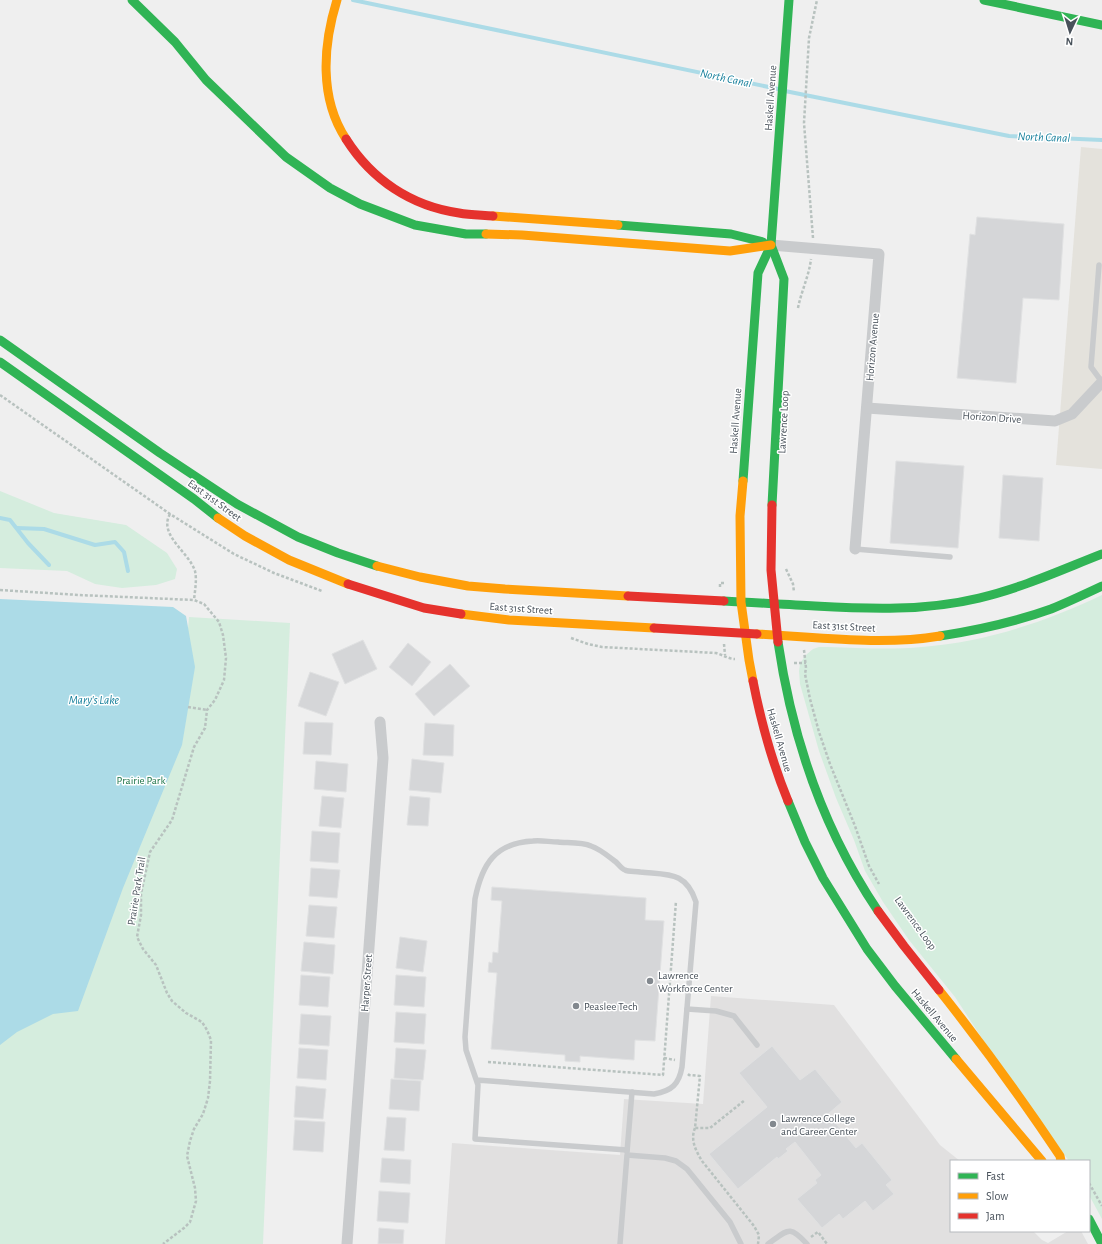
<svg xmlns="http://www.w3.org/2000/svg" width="1102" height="1244" viewBox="0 0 1102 1244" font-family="'Alegreya Sans',sans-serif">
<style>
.commercial{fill:#e4e2dc}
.education{fill:#e1e0e0}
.green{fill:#d5edde}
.water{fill:#acdbe7}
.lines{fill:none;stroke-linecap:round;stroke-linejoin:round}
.stream{stroke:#acdbe7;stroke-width:4}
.building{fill:#d5d6d8;stroke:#e0e1e2}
.path{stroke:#b8c2bf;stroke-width:2.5;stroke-dasharray:3 2;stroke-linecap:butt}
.lane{stroke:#c9cbcd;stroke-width:5.5}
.street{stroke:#c9cbcd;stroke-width:11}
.fast{stroke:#30b455;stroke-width:9}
.slow{stroke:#ff9f0a;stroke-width:9}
.jam{stroke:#e5322d;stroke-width:9}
.poi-dot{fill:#82888e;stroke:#fff;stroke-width:1.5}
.labels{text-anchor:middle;stroke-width:3;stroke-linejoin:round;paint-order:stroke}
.street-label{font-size:11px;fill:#48515a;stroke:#fff}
.park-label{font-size:11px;fill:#1f754a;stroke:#fff}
.poi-label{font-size:11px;fill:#48515a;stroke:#fff;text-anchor:start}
.water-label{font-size:12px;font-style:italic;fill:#18809c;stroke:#fff}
</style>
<rect width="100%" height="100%" fill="#efefef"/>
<!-- commercial -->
<polygon class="commercial" points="1081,147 1102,149 1102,469 1056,465"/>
<!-- education -->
<polygon class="education" points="711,996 834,1005 940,1145 960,1161 951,1161 951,1231 1033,1231 1042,1240 1048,1243 1068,1231 1081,1231 1088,1244 445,1244 452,1143 620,1155 624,1099 703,1104"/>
<!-- green -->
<g class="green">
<polygon points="0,491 54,513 126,525 167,553 177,569 175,579 156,585 122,588 95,584 67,571 0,568"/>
<path d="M 1102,595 L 1102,1219 L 1089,1195 L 1089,1161 L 1069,1161 L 991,1052 L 955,997 L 909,940 L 883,902 L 865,871 L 854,840 L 836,798 L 819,751 L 800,684 L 799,671 L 800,664 L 803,659 L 807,654 L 813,649 L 819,647 L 828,647 C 859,648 891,650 922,647 C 986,642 1045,622 1102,595 Z"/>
<polygon points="189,617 290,623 263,1244 0,1244 0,628 187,640"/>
</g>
<!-- water -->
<polygon class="water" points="0,599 173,607 186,616 195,667 182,745 123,888 78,1011 53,1014 17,1032 0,1045"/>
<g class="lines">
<!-- stream -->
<g class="stream">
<polyline points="353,0 778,89"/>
<polyline points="785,91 1009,136 1102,140"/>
<polyline points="0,518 10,520 28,543 49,565"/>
<polyline points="17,528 44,529 95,545 115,542 124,552 128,571"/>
</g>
</g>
<!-- building -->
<g class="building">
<polygon points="977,217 1064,224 1059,300 1023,298 1016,383 957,378 970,234 975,235"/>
<polygon points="896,461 964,466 958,548 890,543"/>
<polygon points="1003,475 1043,478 1039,541 999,538"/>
<polygon points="363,640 377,669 345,684 332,654"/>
<polygon points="408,643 431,662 412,686 389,667"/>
<polygon points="450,664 470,686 434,716 415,694"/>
<polygon points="310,672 339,682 326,716 298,706"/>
<polygon points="305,722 333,723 331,755 303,754"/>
<polygon points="425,723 454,725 453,756 423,755"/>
<polygon points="412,759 444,763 441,793 409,790"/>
<polygon points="316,761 348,764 346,792 314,789"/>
<polygon points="322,796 344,798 341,828 319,826"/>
<polygon points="410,796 430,798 428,826 407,825"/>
<polygon points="312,831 340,833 338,863 310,861"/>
<polygon points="311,868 340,870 337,898 309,896"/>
<polygon points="492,887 646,898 645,920 664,921 655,1041 635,1040 634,1060 580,1056 580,1062 565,1061 565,1055 491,1049 497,973 488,972 489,962 492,963 493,952 498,953 502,901 491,900"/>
<polygon points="309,905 337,907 334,938 306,936"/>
<polygon points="400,937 427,941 423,972 396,968"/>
<polygon points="304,942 335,945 333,974 301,971"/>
<polygon points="301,975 330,977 328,1007 299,1005"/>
<polygon points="396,975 426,977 424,1007 394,1005"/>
<polygon points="396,1012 426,1014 424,1044 394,1042"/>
<polygon points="301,1014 331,1016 329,1046 299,1044"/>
<polygon points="772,1046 800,1080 815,1069 842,1102 828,1114 856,1148 862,1143 892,1180 886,1185 894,1194 873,1211 865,1201 843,1219 839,1214 822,1228 797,1199 817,1183 815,1180 821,1175 795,1142 786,1149 788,1151 778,1159 777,1157 738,1189 709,1154 767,1107 739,1073"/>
<polygon points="299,1048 328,1050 326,1080 297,1078"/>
<polygon points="396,1048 426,1050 423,1080 394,1078"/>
<polygon points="391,1079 421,1081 419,1111 389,1109"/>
<polygon points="296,1086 326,1089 323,1119 294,1117"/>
<polygon points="387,1117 406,1118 404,1151 384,1150"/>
<polygon points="295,1120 325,1122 323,1152 293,1150"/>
<polygon points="382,1158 411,1160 410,1184 380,1182"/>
<polygon points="379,1191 410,1193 408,1223 377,1221"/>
<polygon points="379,1228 404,1230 403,1244 378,1244"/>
</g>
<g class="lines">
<!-- path -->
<g class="path">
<polyline points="813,238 804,123 809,38 817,0"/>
<path d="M 798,308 C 801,292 809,276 811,259"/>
<polyline points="0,395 170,514 234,554 274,573 322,591"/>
<path d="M 170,514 C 158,535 189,552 195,571 C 197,580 195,590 194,600"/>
<polyline points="786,569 793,584 794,592"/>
<polyline points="720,587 720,583 726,583"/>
<polyline points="0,590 79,595 194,600 204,604 219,622 223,635 226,658 224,680 215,700 207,710 205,728 194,747 172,820 150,852 141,894 141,915 137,937 143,949 156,965 167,993 172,1001 186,1013 202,1022 207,1030 211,1040 210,1081 208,1098 203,1114 194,1129 190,1141 187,1156 195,1188 196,1201 190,1222 184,1228 163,1244"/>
<path d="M 571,638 L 588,644 L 602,647 L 716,653 C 723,655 729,659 735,659"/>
<polyline points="724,644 725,655"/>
<polyline points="804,650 806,668 805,674 810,699 819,732 830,764 855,826 869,866 879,884"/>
<polyline points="794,663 806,663"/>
<polyline points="188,707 207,710"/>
<polyline points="664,1058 675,1060"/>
<polyline points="488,1062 663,1075 676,901"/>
<polyline points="688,1074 689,1075 700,1076 695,1128 710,1128 745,1100"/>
<path d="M 695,1128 C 690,1140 696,1151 702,1161 L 754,1226 L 759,1235 L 758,1244"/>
<polyline points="1089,1183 1102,1206"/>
<polyline points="811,1237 818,1232 827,1244"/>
</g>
<!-- lane -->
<g class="lane">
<polyline points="1099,265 1091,367 1102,382"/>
<polyline points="855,549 950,557"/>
<polyline points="687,1009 716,1011 734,1016 757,1045"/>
<path d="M 477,1080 L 654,1094 C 672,1091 679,1084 682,1067 L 696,902 C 686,871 668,875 640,872 C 636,871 629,872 625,870 C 622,869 619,865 616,862 C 608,856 600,849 591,846 C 582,842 567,843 558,842 C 550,842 541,840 533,841 C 495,843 482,864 475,899 L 465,1037 L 466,1050 L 478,1085 L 475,1139 L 627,1150"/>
<polyline points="627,1152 632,1092"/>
<polyline points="620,1244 627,1155 665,1158 676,1161 687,1169 730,1222 741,1244"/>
<path d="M 768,1244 C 788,1230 789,1224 807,1244"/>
</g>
<!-- street -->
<g class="street">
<polyline points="771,245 879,254 855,549"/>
<polyline points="867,408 1055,421 1072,414 1102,382"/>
<polyline points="347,1244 383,758 380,722"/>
</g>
<!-- fast -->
<g class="fast">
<polyline points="132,0 175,42 206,80 286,157 330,188 360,204 415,225 466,234 486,234"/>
<polyline points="984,0 1102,25"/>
<polyline points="618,225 731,234 763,242"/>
<polyline points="771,245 784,279 772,505"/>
<polyline points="0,340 160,453 237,504 298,537 338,553 377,566"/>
<polyline points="0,362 194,499 218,518"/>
<polyline points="743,481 758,273 771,245 789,0"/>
<path d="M 724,601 C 755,603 785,604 815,606 C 870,609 925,611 979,598 C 1022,588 1061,570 1102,554"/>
<path d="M 940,636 C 978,630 1015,622 1051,609 C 1068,602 1085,594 1102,586"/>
<path d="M 778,642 C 792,737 824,831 878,911"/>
<polyline points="788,801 805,842 823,878 867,949 895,986 956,1059"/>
<polyline points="1089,1219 1102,1244"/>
</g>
<!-- slow -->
<g class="slow">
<path d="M 337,0 C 323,45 319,98 346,139"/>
<polyline points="493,216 618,225"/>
<polyline points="486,234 522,235 730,251 771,245"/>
<polyline points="743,481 740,516 741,602 749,660 753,681"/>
<polyline points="218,518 245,536 289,560 348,584"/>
<polyline points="377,566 420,577 468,586 505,589 628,596"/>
<polyline points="461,614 509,620 654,628"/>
<path d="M 757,634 C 818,637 880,646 940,636"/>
<path d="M 939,990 C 982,1044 1022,1099 1060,1156 L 1061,1161"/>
<polyline points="956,1059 1042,1161"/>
</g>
<!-- jam -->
<g class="jam">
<path d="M 346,139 C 372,180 411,206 459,213 C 470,215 481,215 493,216"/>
<polyline points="772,505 771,570 778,642"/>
<polyline points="348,584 424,608 461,614"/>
<polyline points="628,596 724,601"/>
<polyline points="654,628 757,634"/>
<path d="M 753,681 C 761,722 772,762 788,801"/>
<polyline points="878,911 904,946 939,990"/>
</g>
</g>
<!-- markers -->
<g class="poi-dot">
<circle cx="650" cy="981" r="4"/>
<circle cx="576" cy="1006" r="4"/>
<circle cx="773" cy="1124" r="4"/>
</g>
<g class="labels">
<!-- street labels -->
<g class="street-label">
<text transform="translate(770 98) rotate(-86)" y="4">Haskell Avenue</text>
<text transform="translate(872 347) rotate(-85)" y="4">Horizon Avenue</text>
<text transform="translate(992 417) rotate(4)" y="4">Horizon Drive</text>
<text transform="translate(735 421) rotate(-86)" y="4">Haskell Avenue</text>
<text transform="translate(783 422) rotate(-87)" y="4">Lawrence Loop</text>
<text transform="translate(215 500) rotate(36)" y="4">East 31st Street</text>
<text transform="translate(521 608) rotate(4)" y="4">East 31st Street</text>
<text transform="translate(844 626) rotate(3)" y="4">East 31st Street</text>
<text transform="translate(780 740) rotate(74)" y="4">Haskell Avenue</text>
<text transform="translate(136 891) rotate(-81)" y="4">Prairie Park Trail</text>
<text transform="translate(916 923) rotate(54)" y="4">Lawrence Loop</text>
<text transform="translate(366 983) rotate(-86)" y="4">Harper Street</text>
<text transform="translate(935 1015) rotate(50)" y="4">Haskell Avenue</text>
</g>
<!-- park labels -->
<g class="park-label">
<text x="141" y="784">Prairie Park</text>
</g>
<!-- poi labels -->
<g class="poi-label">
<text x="658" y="979">Lawrence<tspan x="658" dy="13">Workforce Center</tspan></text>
<text x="584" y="1010">Peaslee Tech</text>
<text x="781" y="1122">Lawrence College<tspan x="781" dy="13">and Career Center</tspan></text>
</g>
<!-- water labels -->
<g class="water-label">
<text transform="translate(726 78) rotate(12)" y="4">North Canal</text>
<text transform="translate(1044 137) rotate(2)" y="4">North Canal</text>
<text x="94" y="704">Mary's Lake</text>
</g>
</g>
<!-- legend -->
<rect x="950" y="1160" width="140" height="72" fill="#ffffff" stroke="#b6b9bd"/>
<rect x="958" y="1173" width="20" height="6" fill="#30b455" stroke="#b6b9bd"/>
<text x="986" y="1180" font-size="12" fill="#48515a">Fast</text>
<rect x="958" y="1193" width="20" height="6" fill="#ff9f0a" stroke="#b6b9bd"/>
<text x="986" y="1200" font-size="12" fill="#48515a">Slow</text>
<rect x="958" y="1213" width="20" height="6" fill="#e5322d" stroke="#b6b9bd"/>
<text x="986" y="1220" font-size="12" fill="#48515a">Jam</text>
<!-- north arrow -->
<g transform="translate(1070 32) rotate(184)" stroke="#ffffff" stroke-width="3" paint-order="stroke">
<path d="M0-3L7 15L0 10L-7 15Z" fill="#48515a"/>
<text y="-6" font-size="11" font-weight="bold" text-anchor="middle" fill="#48515a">N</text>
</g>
</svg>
